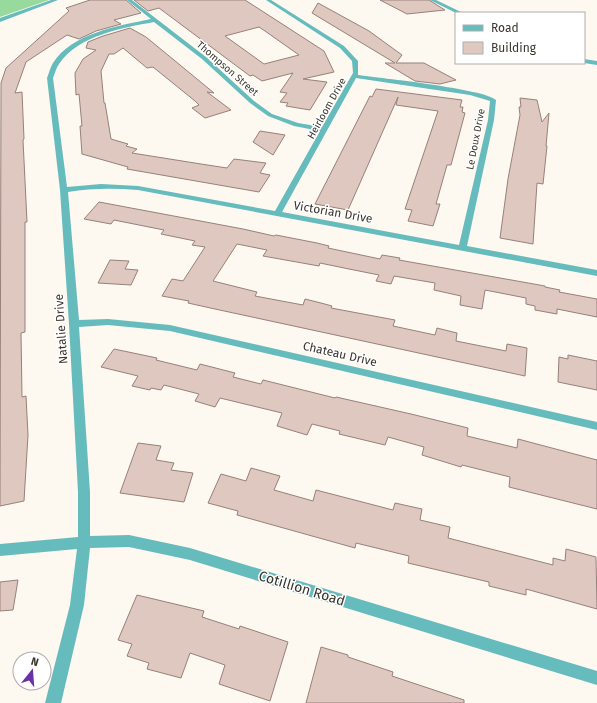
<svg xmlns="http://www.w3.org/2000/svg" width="597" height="703" viewBox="0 0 597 703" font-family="'Fira Sans',sans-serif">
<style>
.green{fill:#98d99e}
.building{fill:#dfc8c0;stroke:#97817a;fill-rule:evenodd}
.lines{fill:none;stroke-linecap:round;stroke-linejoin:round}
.minor{fill:#66bbbd;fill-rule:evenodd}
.labels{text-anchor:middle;stroke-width:3;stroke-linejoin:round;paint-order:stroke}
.far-street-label{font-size:10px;fill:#3a352d;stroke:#fff}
.street-label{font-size:12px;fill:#3a352d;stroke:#fff}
.near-street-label{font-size:14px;fill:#3a352d;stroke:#fff}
</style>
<rect width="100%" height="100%" fill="#fdf8f0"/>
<!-- green -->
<polygon class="green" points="0,0 49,0 0,17"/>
<!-- building -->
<g class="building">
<polygon points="90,0 126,0 141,13 114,20 121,24 96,31 79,39 67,35 26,62 15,93 22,92 24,139 23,140 27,222 25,222 25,332 21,333 22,397 26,396 28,435 24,501 0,506 1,83 6,68 69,11 66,8"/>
<path d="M 134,0 L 245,0 L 324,51 L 334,72 L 303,79 L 327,82 L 310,110 L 286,106 L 288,103 L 280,102 L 287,93 L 280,92 L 293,73 L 262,81 L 253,75 L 250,76 L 159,8 L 148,11 ZM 259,27 L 265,31 L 299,55 L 264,64 L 225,36 Z"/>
<polygon points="380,0 429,0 445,10 407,14"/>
<polygon points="318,3 369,31 402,55 396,63 424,63 456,80 440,84 415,81 385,63 395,63 312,13"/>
<polygon points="130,28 146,37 214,93 207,92 231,110 205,118 192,108 199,105 195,101 153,67 147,68 123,48 114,54 109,54 101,71 104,103 105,103 111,139 128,144 126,146 137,149 132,153 201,164 227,168 234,159 266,163 260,173 270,175 259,192 127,169 128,167 82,154 80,126 82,126 79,94 76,95 75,73 83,59 96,50 86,48 88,42 103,36"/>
<polygon points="376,89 462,100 460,107 463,107 462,112 465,113 451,165 447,165 436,204 440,204 433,226 408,221 412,210 405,209 438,111 396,105 398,97 348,210 315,204 370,96 372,97"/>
<polygon points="520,98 537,100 542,122 549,113 546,146 547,146 543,184 537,183 533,244 500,238 508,179 520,115 519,107 521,107"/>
<polygon points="260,131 285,135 273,155 253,142"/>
<polygon points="99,202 243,229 274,236 276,235 317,243 329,246 328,248 380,259 382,255 400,258 399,260 545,286 545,287 560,290 559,292 597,299 597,317 557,309 557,314 535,310 535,306 526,304 526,298 485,290 482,309 460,305 461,296 434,290 435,283 394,276 391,284 376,281 379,275 349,269 320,263 319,266 263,256 267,250 237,244 213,281 257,292 255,296 303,305 305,299 321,303 332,306 331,308 395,320 393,326 435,335 437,328 457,333 456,341 506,351 507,344 527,348 525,376 215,309 188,303 189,301 162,296 172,279 183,281 205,247 192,245 195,241 161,234 164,230 114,220 111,224 84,219"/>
<polygon points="110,260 129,261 125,269 138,270 131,285 98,283"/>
<polygon points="114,349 157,358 156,360 197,370 200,364 235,373 233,377 261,384 263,380 335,398 336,397 411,414 468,428 467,436 517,448 518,439 597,460 597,509 509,487 510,477 462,465 461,467 422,455 424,447 388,437 385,445 339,434 340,431 312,424 307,435 277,426 282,413 220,398 215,407 195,401 199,394 164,385 161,390 151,388 150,390 132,386 138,376 101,367"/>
<polygon points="568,355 597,361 597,390 558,382 559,357 568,359"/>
<polygon points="138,443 161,446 156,460 174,463 171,470 193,473 184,502 120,493"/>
<polygon points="251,468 280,476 274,490 313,501 316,490 393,510 395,503 422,509 420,520 450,527 448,538 553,565 553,558 565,561 566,549 596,557 597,609 526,589 526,595 489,586 489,582 408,563 409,556 356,543 355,548 237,515 238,511 208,503 221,474 246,481"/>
<polygon points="18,580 13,610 0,611 0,582"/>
<polygon points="137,595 204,611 202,617 239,629 240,626 288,642 270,701 219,684 225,665 190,653 181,678 147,669 149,663 127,656 132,644 118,640"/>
<polygon points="321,647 348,655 348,657 393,672 392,676 464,700 464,703 306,703"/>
</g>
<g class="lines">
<!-- minor -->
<g class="minor">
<polygon points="51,0 58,0 0,22 0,18"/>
<path d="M 127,0 L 132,0 L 206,57 L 254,101 L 272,114 L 298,123 L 322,127 L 353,73 L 352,61 L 340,48 L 266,0 L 271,0 L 344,46 L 358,61 L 358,75 C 380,78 485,89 496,100 L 494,120 L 467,246 L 597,270 L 597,276 L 138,190 C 114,188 91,188 68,192 L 79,320 L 108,319 L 170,325 L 597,422 L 597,430 L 170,331 L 108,325 L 79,327 L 90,492 L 90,536 L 129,535 L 190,548 L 597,671 L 597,685 L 190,560 L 129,547 L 90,548 L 84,605 L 61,703 L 45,703 L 70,605 L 77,549 L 0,556 L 0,544 L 78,537 L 78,492 L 69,324 L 60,190 L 47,78 C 49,73 50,68 53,63 C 72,33 118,26 151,19 ZM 154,22 L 202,59 L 250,103 L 268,116 L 294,126 L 320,131 L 275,211 L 138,186 L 101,184 L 67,187 L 53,78 C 55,73 56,68 59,64 C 79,35 122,28 154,22 ZM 356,78 L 470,95 L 490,101 L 488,120 L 459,245 L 282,212 Z"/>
<polygon points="430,0 436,0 463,13 456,13"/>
<polygon points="584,59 597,61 597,65 584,63"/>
</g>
</g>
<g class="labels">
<!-- far-street labels -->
<g class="far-street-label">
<text transform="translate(228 68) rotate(41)" y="4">Thompson Street</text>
<text transform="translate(326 108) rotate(-61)" y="4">Heirloom Drive</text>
<text transform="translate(475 139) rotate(-79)" y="4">Le Doux Drive</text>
</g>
<!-- street labels -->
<g class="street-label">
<text transform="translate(333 212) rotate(10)" y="4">Victorian Drive</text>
<text transform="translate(61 329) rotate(-94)" y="4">Natalie Drive</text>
<text transform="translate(340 354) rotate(13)" y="4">Chateau Drive</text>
</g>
<!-- near-street labels -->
<g class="near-street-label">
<text transform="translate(302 588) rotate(17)" y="5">Cotillion Road</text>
</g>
</g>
<!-- legend -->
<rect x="455" y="12" width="130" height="52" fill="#ffffff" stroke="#b0aeab"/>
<rect x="463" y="25" width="20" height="6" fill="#66bbbd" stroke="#b0aeab"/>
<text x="491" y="32" font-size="12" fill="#3a352d">Road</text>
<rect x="463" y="42" width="20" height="12" fill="#dfc8c0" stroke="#b0aeab"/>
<text x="491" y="52" font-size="12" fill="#3a352d">Building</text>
<!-- north arrow -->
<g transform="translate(32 671) rotate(17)"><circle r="19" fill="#ffffff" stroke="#b0aeab"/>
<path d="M0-3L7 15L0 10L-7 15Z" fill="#6a32a8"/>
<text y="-6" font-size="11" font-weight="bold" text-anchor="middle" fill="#3a352d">N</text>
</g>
</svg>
